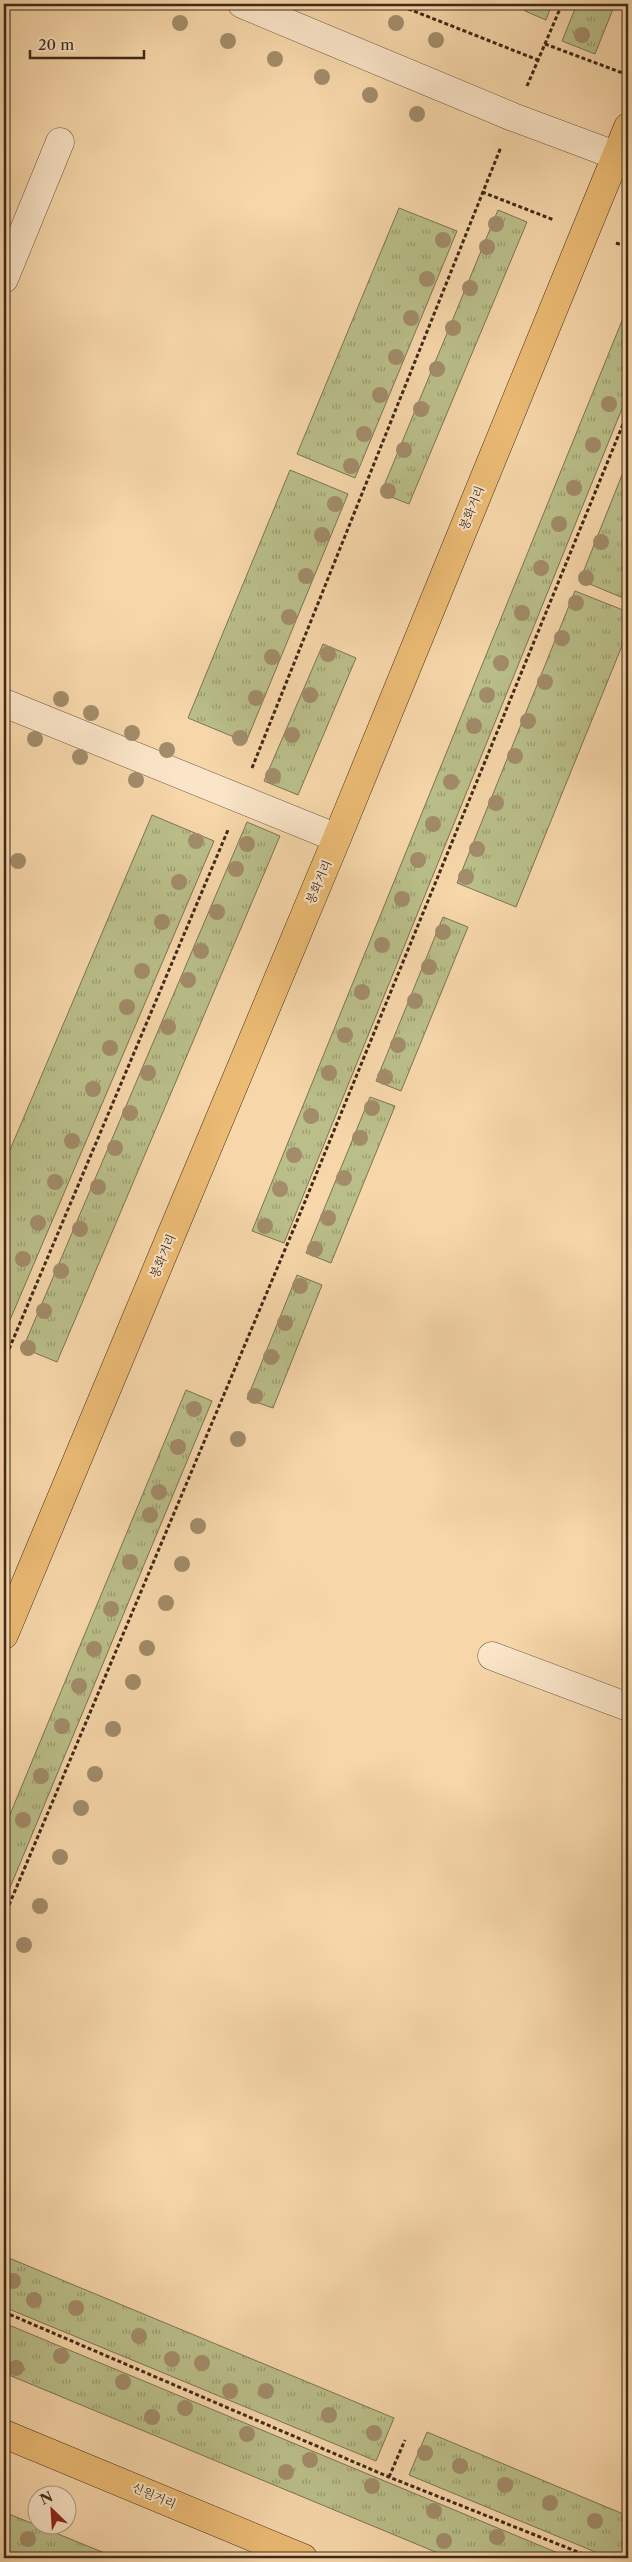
<svg xmlns="http://www.w3.org/2000/svg" width="632" height="2562" viewBox="0 0 632 2562" font-family="'Libre Caslon Text','Noto Serif KR',serif">
<style>
.grass{fill:url(#grass-tufts);stroke:#7c7452}
.lines{fill:none;stroke-linecap:round;stroke-linejoin:round}
.minor-casing{stroke:#6c543d;stroke-width:29}
.major-casing{stroke:#3e2919;stroke-width:29}
.path{stroke:#3e2919;stroke-width:3;stroke-dasharray:4 2.5;stroke-linecap:butt}
.minor{stroke:#fae5c8;stroke-width:28}
.major{stroke:#ecbc75;stroke-width:28}
.tree{fill:#a28c6a}
.labels{text-anchor:middle;stroke-width:4;stroke-linejoin:round;paint-order:stroke}
.street-label{font-size:12px;fill:#3e2919;stroke:#fae5c8}
</style>
<defs>
<pattern id="grass-tufts" width="24" height="20" patternUnits="userSpaceOnUse" patternTransform="scale(1.25)"><rect width="24" height="20" fill="#babf8a"/><path d="M3 7l-1-3M5 7V3M7 7l1-3M15 17l-1-3M17 17v-4M19 17l1-3" fill="none" stroke="#999b70"/></pattern>
</defs>
<rect width="100%" height="100%" fill="#f7d7aa"/>
<filter id="stains"><feTurbulence type="fractalNoise" baseFrequency=".004" numOctaves="4"/><feColorMatrix values="0 0 0 0 .2 0 0 0 0 .09 0 0 0 0 .02 0 0 0 .5 -.17"/></filter>
<radialGradient id="worn" r=".72"><stop offset=".6" stop-color="#630" stop-opacity="0"/><stop offset="1" stop-color="#630" stop-opacity=".3"/></radialGradient>
<!-- grass -->
<g class="grass">
<polygon points="528,4 552,4 546,20 525,11"/>
<polygon points="577,4 615,4 595,54 562,41"/>
<polygon points="399,208 457,231 355,478 297,454"/>
<polygon points="498,210 527,222 409,504 381,493"/>
<polygon points="628,306 628,394 284,1243 252,1231"/>
<polygon points="628,460 628,600 580,580"/>
<polygon points="290,470 348,494 246,742 188,718"/>
<polygon points="575,591 628,612 628,631 516,907 457,883"/>
<polygon points="323,644 356,658 298,795 264,781"/>
<polygon points="152,815 214,841 4,1334 4,1164"/>
<polygon points="247,822 280,836 57,1362 23,1348"/>
<polygon points="443,917 468,927 401,1091 376,1081"/>
<polygon points="370,1097 395,1106 331,1263 306,1253"/>
<polygon points="297,1275 322,1285 273,1408 247,1399"/>
<polygon points="186,1390 212,1401 4,1902 4,1829"/>
<polygon points="4,2256 394,2418 376,2461 4,2307"/>
<polygon points="4,2323 570,2558 450,2558 4,2373"/>
<polygon points="427,2432 628,2516 628,2558 610,2558 409,2475"/>
<polygon points="4,2512 117,2558 4,2558"/>
</g>
<g class="lines">
<defs>
<g id="minor">
<polyline points="242,4 513,117 628,160"/>
<polyline points="4,279 60,142"/>
<polyline points="4,703 337,838"/>
<polyline points="492,1656 628,1707"/>
</g>
<g id="major">
<polyline points="4,1635 337,838 628,127"/>
<polyline points="4,2434 303,2558"/>
</g>
</defs>
<!-- minor casing -->
<use href="#minor" class="minor-casing"/>
<!-- major casing -->
<use href="#major" class="major-casing"/>
<!-- path -->
<g class="path">
<polyline points="396,4 538,60"/>
<polyline points="545,44 628,75"/>
<polyline points="527,86 562,4"/>
<polyline points="482,192 554,220"/>
<polyline points="616,243 628,247"/>
<polyline points="252,768 501,147"/>
<polyline points="4,1361 228,830"/>
<polyline points="4,1917 297,1221 628,412"/>
<polyline points="4,2312 389,2477 593,2558"/>
<polyline points="389,2477 405,2440"/>
</g>
<!-- minor -->
<use href="#minor" class="minor"/>
<!-- major -->
<use href="#major" class="major"/>
</g>
<!-- trees -->
<g class="tree">
<circle cx="180" cy="23" r="8"/>
<circle cx="396" cy="23" r="8"/>
<circle cx="582" cy="35" r="8"/>
<circle cx="436" cy="40" r="8"/>
<circle cx="228" cy="41" r="8"/>
<circle cx="275" cy="59" r="8"/>
<circle cx="322" cy="77" r="8"/>
<circle cx="370" cy="95" r="8"/>
<circle cx="417" cy="114" r="8"/>
<circle cx="496" cy="224" r="8"/>
<circle cx="443" cy="240" r="8"/>
<circle cx="487" cy="247" r="8"/>
<circle cx="427" cy="279" r="8"/>
<circle cx="470" cy="288" r="8"/>
<circle cx="411" cy="318" r="8"/>
<circle cx="453" cy="328" r="8"/>
<circle cx="396" cy="357" r="8"/>
<circle cx="437" cy="369" r="8"/>
<circle cx="380" cy="395" r="8"/>
<circle cx="609" cy="404" r="8"/>
<circle cx="421" cy="409" r="8"/>
<circle cx="364" cy="434" r="8"/>
<circle cx="593" cy="445" r="8"/>
<circle cx="404" cy="450" r="8"/>
<circle cx="351" cy="466" r="8"/>
<circle cx="574" cy="488" r="8"/>
<circle cx="388" cy="491" r="8"/>
<circle cx="335" cy="504" r="8"/>
<circle cx="559" cy="524" r="8"/>
<circle cx="322" cy="535" r="8"/>
<circle cx="601" cy="542" r="8"/>
<circle cx="541" cy="568" r="8"/>
<circle cx="306" cy="576" r="8"/>
<circle cx="586" cy="578" r="8"/>
<circle cx="576" cy="603" r="8"/>
<circle cx="522" cy="613" r="8"/>
<circle cx="289" cy="617" r="8"/>
<circle cx="562" cy="638" r="8"/>
<circle cx="328" cy="654" r="8"/>
<circle cx="272" cy="657" r="8"/>
<circle cx="501" cy="663" r="8"/>
<circle cx="545" cy="682" r="8"/>
<circle cx="310" cy="695" r="8"/>
<circle cx="487" cy="695" r="8"/>
<circle cx="256" cy="698" r="8"/>
<circle cx="61" cy="699" r="8"/>
<circle cx="91" cy="713" r="8"/>
<circle cx="528" cy="721" r="8"/>
<circle cx="474" cy="726" r="8"/>
<circle cx="132" cy="733" r="8"/>
<circle cx="292" cy="735" r="8"/>
<circle cx="240" cy="738" r="8"/>
<circle cx="35" cy="739" r="8"/>
<circle cx="167" cy="750" r="8"/>
<circle cx="515" cy="756" r="8"/>
<circle cx="80" cy="757" r="8"/>
<circle cx="273" cy="776" r="8"/>
<circle cx="136" cy="780" r="8"/>
<circle cx="451" cy="782" r="8"/>
<circle cx="496" cy="803" r="8"/>
<circle cx="433" cy="824" r="8"/>
<circle cx="196" cy="841" r="8"/>
<circle cx="247" cy="844" r="8"/>
<circle cx="477" cy="849" r="8"/>
<circle cx="418" cy="860" r="8"/>
<circle cx="18" cy="861" r="8"/>
<circle cx="236" cy="869" r="8"/>
<circle cx="466" cy="877" r="8"/>
<circle cx="179" cy="882" r="8"/>
<circle cx="402" cy="899" r="8"/>
<circle cx="217" cy="912" r="8"/>
<circle cx="162" cy="922" r="8"/>
<circle cx="443" cy="932" r="8"/>
<circle cx="382" cy="945" r="8"/>
<circle cx="201" cy="951" r="8"/>
<circle cx="429" cy="967" r="8"/>
<circle cx="142" cy="971" r="8"/>
<circle cx="188" cy="980" r="8"/>
<circle cx="362" cy="992" r="8"/>
<circle cx="415" cy="1001" r="8"/>
<circle cx="127" cy="1007" r="8"/>
<circle cx="168" cy="1027" r="8"/>
<circle cx="345" cy="1035" r="8"/>
<circle cx="398" cy="1045" r="8"/>
<circle cx="110" cy="1048" r="8"/>
<circle cx="148" cy="1073" r="8"/>
<circle cx="329" cy="1073" r="8"/>
<circle cx="385" cy="1077" r="8"/>
<circle cx="93" cy="1089" r="8"/>
<circle cx="372" cy="1108" r="8"/>
<circle cx="130" cy="1113" r="8"/>
<circle cx="311" cy="1116" r="8"/>
<circle cx="360" cy="1138" r="8"/>
<circle cx="72" cy="1141" r="8"/>
<circle cx="115" cy="1148" r="8"/>
<circle cx="294" cy="1155" r="8"/>
<circle cx="344" cy="1178" r="8"/>
<circle cx="55" cy="1182" r="8"/>
<circle cx="98" cy="1187" r="8"/>
<circle cx="280" cy="1189" r="8"/>
<circle cx="328" cy="1218" r="8"/>
<circle cx="38" cy="1223" r="8"/>
<circle cx="265" cy="1226" r="8"/>
<circle cx="80" cy="1229" r="8"/>
<circle cx="315" cy="1249" r="8"/>
<circle cx="23" cy="1259" r="8"/>
<circle cx="61" cy="1271" r="8"/>
<circle cx="300" cy="1286" r="8"/>
<circle cx="44" cy="1311" r="8"/>
<circle cx="285" cy="1323" r="8"/>
<circle cx="28" cy="1348" r="8"/>
<circle cx="271" cy="1357" r="8"/>
<circle cx="255" cy="1396" r="8"/>
<circle cx="194" cy="1409" r="8"/>
<circle cx="238" cy="1439" r="8"/>
<circle cx="178" cy="1447" r="8"/>
<circle cx="159" cy="1492" r="8"/>
<circle cx="150" cy="1515" r="8"/>
<circle cx="198" cy="1526" r="8"/>
<circle cx="130" cy="1562" r="8"/>
<circle cx="182" cy="1564" r="8"/>
<circle cx="166" cy="1603" r="8"/>
<circle cx="111" cy="1609" r="8"/>
<circle cx="147" cy="1648" r="8"/>
<circle cx="94" cy="1649" r="8"/>
<circle cx="133" cy="1682" r="8"/>
<circle cx="79" cy="1686" r="8"/>
<circle cx="62" cy="1726" r="8"/>
<circle cx="113" cy="1729" r="8"/>
<circle cx="95" cy="1774" r="8"/>
<circle cx="41" cy="1776" r="8"/>
<circle cx="81" cy="1808" r="8"/>
<circle cx="23" cy="1820" r="8"/>
<circle cx="60" cy="1857" r="8"/>
<circle cx="40" cy="1906" r="8"/>
<circle cx="24" cy="1945" r="8"/>
<circle cx="13" cy="2281" r="8"/>
<circle cx="34" cy="2300" r="8"/>
<circle cx="76" cy="2308" r="8"/>
<circle cx="139" cy="2336" r="8"/>
<circle cx="61" cy="2356" r="8"/>
<circle cx="172" cy="2359" r="8"/>
<circle cx="202" cy="2363" r="8"/>
<circle cx="16" cy="2368" r="8"/>
<circle cx="123" cy="2382" r="8"/>
<circle cx="230" cy="2391" r="8"/>
<circle cx="266" cy="2391" r="8"/>
<circle cx="185" cy="2408" r="8"/>
<circle cx="329" cy="2415" r="8"/>
<circle cx="152" cy="2417" r="8"/>
<circle cx="374" cy="2433" r="8"/>
<circle cx="247" cy="2434" r="8"/>
<circle cx="425" cy="2453" r="8"/>
<circle cx="310" cy="2460" r="8"/>
<circle cx="460" cy="2466" r="8"/>
<circle cx="286" cy="2472" r="8"/>
<circle cx="505" cy="2485" r="8"/>
<circle cx="372" cy="2486" r="8"/>
<circle cx="550" cy="2503" r="8"/>
<circle cx="434" cy="2511" r="8"/>
<circle cx="595" cy="2521" r="8"/>
<circle cx="497" cy="2537" r="8"/>
<circle cx="28" cy="2539" r="8"/>
<circle cx="444" cy="2541" r="8"/>
</g>
<g class="labels">
<!-- street labels -->
<g class="street-label">
<text transform="translate(472 508) rotate(-68)" y="4">봉화거리</text>
<text transform="translate(319 882) rotate(-67)" y="4">봉화거리</text>
<text transform="translate(163 1256) rotate(-67)" y="4">봉화거리</text>
<text transform="translate(154 2496) rotate(23)" y="4">신원거리</text>
</g>
</g>
<!-- margin -->
<rect width="632" height="2562" fill="none" stroke="#f7d7aa" stroke-width="20"/>
<rect x="5" y="5" width="622" height="2552" fill="none" stroke="#3e2919" stroke-width="2.5"/>
<rect x="10" y="10" width="612" height="2542" fill="none" stroke="#3e2919"/>
<!-- north arrow -->
<g transform="translate(52 2510) rotate(335)"><circle r="24" fill="#fae5c8" stroke="#af9a82"/>
<path d="M0-4L9 19L0 12L-9 19Z" fill="#8f2418"/>
<text y="-8" font-size="14" font-weight="bold" text-anchor="middle" fill="#3e2919">N</text>
</g>
<!-- scale -->
<path d="M30 50v8h114v-8" fill="none" stroke="#3e2919" stroke-width="2.5"/>
<text x="38" y="50" font-size="15" fill="#3e2919" stroke="#fae5c8" stroke-width="4" paint-order="stroke">20 m</text>
<rect width="100%" height="100%" filter="url(#stains)"/>
<rect width="100%" height="100%" fill="url(#worn)"/>
</svg>
